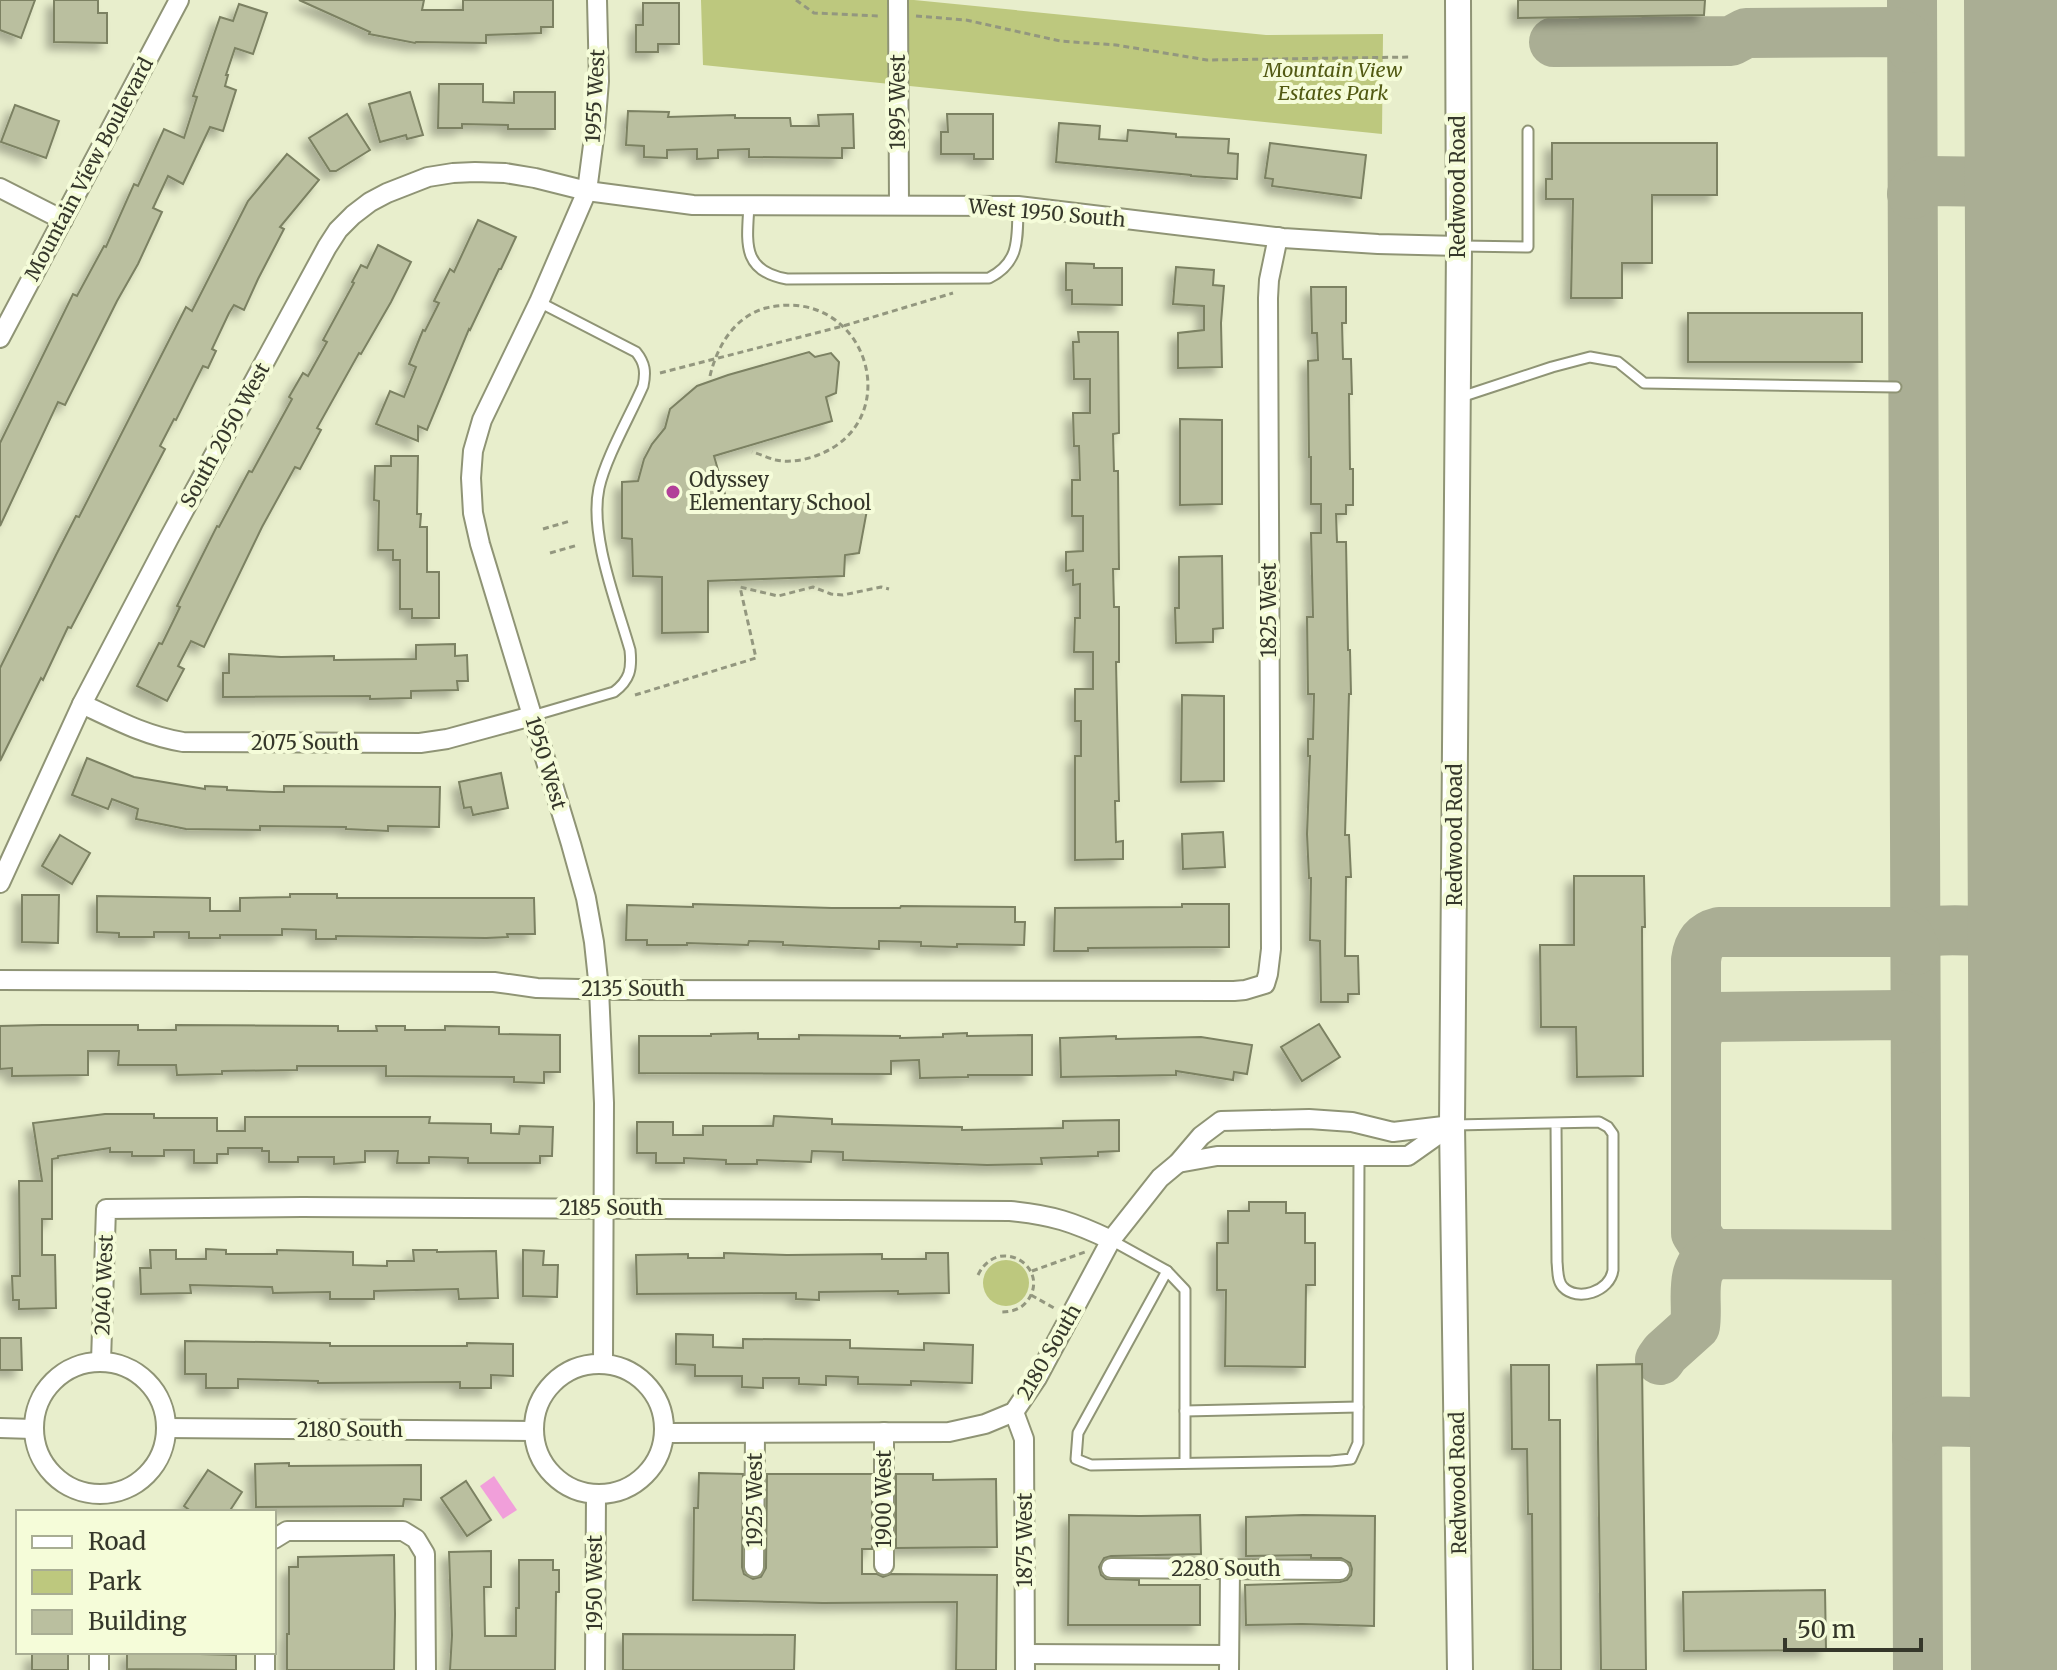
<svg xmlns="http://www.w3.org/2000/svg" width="2057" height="1670" viewBox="0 0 2057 1670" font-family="Merriweather,serif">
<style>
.green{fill:#bdc87e}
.water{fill:#f19fda}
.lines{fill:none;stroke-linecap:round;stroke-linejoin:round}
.taxiway{stroke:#aaae94;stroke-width:50}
.runway{stroke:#aaae94;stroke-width:124}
.building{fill:#babf9f;stroke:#7b8162;stroke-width:2;filter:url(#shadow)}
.lane-casing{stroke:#8f9475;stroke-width:13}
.street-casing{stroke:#8f9475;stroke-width:22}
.secondary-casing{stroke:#8f9475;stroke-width:28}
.path{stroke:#93977f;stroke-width:3;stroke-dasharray:6 4;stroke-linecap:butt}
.lane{stroke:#fff;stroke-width:9}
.street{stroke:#fff;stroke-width:18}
.secondary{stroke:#fff;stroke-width:24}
.poi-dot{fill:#b24099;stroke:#f5fcd9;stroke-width:3}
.labels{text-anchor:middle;stroke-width:8;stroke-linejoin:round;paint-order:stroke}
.park-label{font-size:20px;font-style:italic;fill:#525a13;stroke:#f5fcd9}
.street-label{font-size:20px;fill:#35372a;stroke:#f5fcd9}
.poi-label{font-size:20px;fill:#35372a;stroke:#f5fcd9;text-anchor:start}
</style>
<defs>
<filter id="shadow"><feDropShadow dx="-7" dy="7" stdDeviation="4" flood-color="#0004"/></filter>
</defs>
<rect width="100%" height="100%" fill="#e8eecc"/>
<!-- green -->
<g class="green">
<polygon points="701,0 914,0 1266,35 1383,34 1382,134 703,65"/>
<circle cx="1006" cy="1283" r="23"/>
</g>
<!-- water -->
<polygon class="water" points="494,1476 517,1510 503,1519 480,1486"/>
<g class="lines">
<!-- taxiway -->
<g class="taxiway">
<polyline points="1912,0 1918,1670"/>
<polyline points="1554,42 1731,41 1746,33 1896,32 1906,37 1912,48"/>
<path d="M 2027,146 C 2032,164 2038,178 2057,185"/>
<path d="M 1912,194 L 1918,186 L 1930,181 L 2000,182 C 2019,190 2023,204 2027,222"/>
<path d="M 1915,950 C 1917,941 1921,934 1931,932 C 1943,929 2004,930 2014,937 C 2025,944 2028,958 2031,970"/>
<path d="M 1696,1041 C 1699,1028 1703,1022 1715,1017 L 1901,1015 L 1908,1018 L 1915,1029"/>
<path d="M 1717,1254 L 1705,1247 L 1696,1233 L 1696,960 C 1698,945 1703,936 1719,932 L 1901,932 L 1909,937 L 1915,950"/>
<path d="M 1660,1360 L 1665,1353 L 1695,1326 C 1699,1301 1686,1265 1717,1254 L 1902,1255 L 1910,1259 L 1916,1270"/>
<path d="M 2032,1391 C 2035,1406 2043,1416 2057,1421"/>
<path d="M 1917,1437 L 1924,1426 L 1932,1422 C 1947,1421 1962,1422 1977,1422 C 2009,1422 2025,1423 2032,1459"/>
</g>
<!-- runway -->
<polyline class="runway" points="2026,0 2033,1670"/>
</g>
<!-- building -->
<g class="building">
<polygon points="0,0 35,0 21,38 0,30"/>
<polygon points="54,0 98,0 98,13 107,13 107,43 54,42"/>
<polygon points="299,0 424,0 422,10 463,10 463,0 553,0 553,27 541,27 541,33 486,35 486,43 416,42 415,43 369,34 370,32"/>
<polygon points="1518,0 1705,0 1704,15 1518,18"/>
<polygon points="643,3 679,3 679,44 658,44 658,52 636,52 636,25 643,25"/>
<polygon points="239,4 267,13 253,54 235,48 226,75 228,75 225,86 236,90 223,131 210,127 183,184 168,176 153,208 162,212 138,264 117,301 65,405 58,402 0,526 0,443 73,294 77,296 104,246 106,247 134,184 138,186 164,129 184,138 197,97 193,96 220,17 233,21"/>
<polygon points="439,84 483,84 483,102 514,103 514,92 555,92 555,129 508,129 508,125 462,124 462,128 438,128"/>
<polygon points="410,92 423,135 407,139 406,135 380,142 369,104"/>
<polygon points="15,105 59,121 46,158 1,142"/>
<polygon points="628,111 669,112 668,117 735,115 735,118 790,118 791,126 819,126 818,115 853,114 854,148 842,148 842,158 749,157 749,149 718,150 718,158 697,159 697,149 667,150 667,158 644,157 644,146 626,145"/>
<polygon points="347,114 370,150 336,171 330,171 309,138"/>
<polygon points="947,114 993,114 993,159 974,159 974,154 941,154 941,132 948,132"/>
<polygon points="1059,123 1100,126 1099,139 1127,141 1128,130 1176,134 1176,137 1229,139 1228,153 1238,154 1237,179 1191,176 1191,175 1056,162"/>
<polygon points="1270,143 1366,155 1361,198 1272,186 1273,179 1265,178"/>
<polygon points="1552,143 1717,143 1717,195 1652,195 1652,263 1622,263 1622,298 1571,298 1573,199 1546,199 1546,179 1552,179"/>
<polygon points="287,154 319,180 280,227 284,229 258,279 244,310 234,305 229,313 212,349 216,351 208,368 203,366 176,420 174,419 160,446 165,449 71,628 68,627 43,680 41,678 0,761 0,668 56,555 76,516 79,517 186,307 192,311 248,201"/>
<polygon points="478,220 516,237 501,269 499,269 470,330 469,329 427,430 418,426 418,441 376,424 390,391 404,397 416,367 409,364 423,330 425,331 439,303 434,301 450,269 454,272"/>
<polygon points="378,245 411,262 391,302 361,354 359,353 317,428 321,430 300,469 295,467 262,527 204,647 191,641 178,666 184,669 167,701 137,686 159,643 162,644 180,607 177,606 217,526 219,527 249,471 252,472 292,399 289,397 303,373 308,376 327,342 323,340 354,283 352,282 361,265 367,268"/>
<polygon points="1066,263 1094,264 1094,268 1122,268 1122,305 1072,304 1072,290 1066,290"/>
<polygon points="1176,267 1214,270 1213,285 1224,286 1221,323 1222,367 1178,368 1178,333 1204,330 1204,306 1173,304"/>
<polygon points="1311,287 1346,287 1346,323 1342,323 1343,359 1351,359 1352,394 1349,394 1350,469 1353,469 1353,505 1346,505 1346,514 1336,514 1337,542 1346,542 1348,650 1350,650 1351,694 1349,694 1345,835 1349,835 1351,877 1346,877 1345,956 1358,956 1359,994 1348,994 1348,1002 1321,1002 1320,941 1310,940 1311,878 1309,878 1307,834 1310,756 1308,756 1308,739 1313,739 1314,694 1308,694 1307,617 1313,617 1311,533 1321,533 1321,504 1311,504 1311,457 1309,457 1308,361 1318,360 1317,333 1312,333"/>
<rect x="1688" y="313" width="174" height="49"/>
<polygon points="1078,332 1118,332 1119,433 1113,434 1114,471 1118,471 1119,569 1113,569 1114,607 1119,607 1119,662 1116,662 1119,801 1115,801 1116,842 1123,841 1123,859 1075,860 1075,756 1081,756 1081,721 1075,721 1075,689 1093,689 1093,652 1074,652 1075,618 1080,618 1080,584 1073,585 1073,570 1066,571 1066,552 1083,551 1083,516 1072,516 1072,480 1080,480 1079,446 1074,446 1073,413 1090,413 1090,379 1074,379 1073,342 1079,342"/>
<polygon points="809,352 815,357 831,353 839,362 836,393 826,397 832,421 714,456 727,501 847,503 867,510 859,553 845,555 844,576 708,581 708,632 662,633 662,577 633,576 632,539 622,538 622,482 638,481 644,459 652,444 665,428 670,409 697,386 728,375"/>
<polygon points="1180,419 1222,420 1222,504 1180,505"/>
<polygon points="391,456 418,456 417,514 421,514 420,527 427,527 427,572 439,572 439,618 412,618 412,609 400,609 400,560 393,560 393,550 378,550 379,501 374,500 375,466 391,466"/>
<polygon points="1222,556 1223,628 1213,629 1213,642 1176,643 1175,608 1179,608 1179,557"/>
<polygon points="455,644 455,656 467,655 468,681 457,681 458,690 411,691 411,698 370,699 370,696 223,697 223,673 229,673 229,654 281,657 334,656 334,660 416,659 416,645"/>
<polygon points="1182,695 1224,696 1224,781 1181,782"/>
<polygon points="87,758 134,777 205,789 205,786 227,787 227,790 274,792 284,792 284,786 440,787 439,827 388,826 388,831 346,829 346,827 260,826 260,830 186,829 136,819 138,809 112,799 108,809 72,795"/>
<polygon points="501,773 508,808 473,815 471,807 464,808 459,782"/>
<polygon points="1223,832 1225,867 1183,869 1182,834"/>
<polygon points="60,835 90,853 72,884 42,866"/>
<polygon points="1574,876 1644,876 1645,927 1642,927 1643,1076 1577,1077 1576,1027 1541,1027 1540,945 1574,945"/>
<polygon points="290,894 337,894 337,898 534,898 535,934 507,934 508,937 486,938 336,936 336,939 316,939 316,930 282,929 282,935 220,935 220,938 189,938 189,932 154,932 154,937 119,937 119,933 97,932 97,896 210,898 210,911 240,911 240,898 290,897"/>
<polygon points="22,895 59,895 58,943 22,942"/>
<polygon points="693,904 832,908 900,908 901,906 1015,907 1015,922 1025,922 1024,945 957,944 957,947 921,946 921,942 879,941 879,949 783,945 783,942 749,941 748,945 687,943 687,945 647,945 647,940 626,940 627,905 693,907"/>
<polygon points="1182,904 1229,904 1229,947 1088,948 1088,951 1054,951 1055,908 1182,907"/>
<polygon points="1319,1024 1340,1057 1302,1081 1281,1047"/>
<polygon points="43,1025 138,1025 138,1030 176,1030 176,1025 338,1026 338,1031 377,1031 376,1026 405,1026 405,1030 445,1030 445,1026 499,1027 499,1034 560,1035 560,1072 544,1072 544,1083 514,1082 514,1077 386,1076 386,1066 297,1066 297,1070 222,1071 222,1074 177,1075 176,1065 118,1065 119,1051 88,1051 88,1075 12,1076 12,1068 0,1069 0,1026"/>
<polygon points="758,1033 758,1039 799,1039 799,1035 900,1036 900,1038 943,1037 943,1034 967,1033 967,1036 1032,1035 1032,1075 968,1075 968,1077 920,1078 919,1060 891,1061 891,1074 639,1073 639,1036 711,1036 711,1034"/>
<polygon points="1116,1036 1116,1039 1201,1037 1252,1045 1247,1074 1234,1072 1233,1080 1176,1071 1176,1075 1061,1077 1060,1038"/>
<polygon points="105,1114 154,1114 154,1118 217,1118 217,1131 245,1131 245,1117 430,1117 429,1123 491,1124 491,1133 519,1134 520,1126 553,1127 552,1156 540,1156 540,1163 468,1163 468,1158 429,1157 429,1163 397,1163 398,1151 365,1151 365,1162 334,1164 334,1157 298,1157 298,1162 269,1162 269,1151 262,1151 262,1148 228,1148 228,1154 217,1154 217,1163 194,1163 194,1150 164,1150 164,1156 132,1156 132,1152 110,1152 110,1148 58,1156 58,1158 52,1159 52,1219 42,1219 42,1255 55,1255 56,1308 19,1309 19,1300 13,1300 12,1276 20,1276 19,1181 42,1181 33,1123"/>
<polygon points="774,1116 832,1119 832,1124 962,1127 962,1130 1063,1128 1063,1121 1119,1120 1119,1151 1098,1152 1098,1156 1041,1158 1042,1164 987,1165 843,1160 843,1152 812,1151 811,1162 757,1160 757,1164 726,1164 726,1160 684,1158 684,1163 656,1163 656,1153 637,1153 637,1122 673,1122 673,1135 703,1135 703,1126 773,1126"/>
<polygon points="1249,1202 1286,1202 1286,1213 1305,1213 1305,1243 1315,1243 1315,1285 1306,1285 1305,1367 1225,1366 1226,1290 1217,1290 1217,1243 1228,1243 1228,1211 1249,1211"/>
<polygon points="206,1249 226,1250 226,1254 277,1254 277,1250 353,1252 353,1265 387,1266 387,1261 414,1261 413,1250 437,1250 437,1252 496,1251 498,1298 459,1299 458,1289 374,1291 374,1299 330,1299 330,1292 273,1293 272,1287 190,1285 191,1293 141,1294 140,1268 151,1268 150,1250 176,1250 176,1259 206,1259"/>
<polygon points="523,1250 544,1251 543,1265 558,1265 557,1297 523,1296"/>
<polygon points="724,1253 787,1255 882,1254 882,1259 926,1259 926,1253 948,1253 949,1293 898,1294 898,1291 819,1292 819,1300 796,1299 796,1293 637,1294 636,1255 688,1254 688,1258 724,1258"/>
<polygon points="676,1334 713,1335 713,1347 743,1348 743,1339 850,1340 850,1348 924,1350 924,1343 973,1345 972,1383 911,1381 911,1385 858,1384 858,1377 826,1376 826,1385 799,1384 799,1378 763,1378 763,1388 742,1387 742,1376 695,1376 695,1365 676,1364"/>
<polygon points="0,1338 21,1338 22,1370 0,1370"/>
<polygon points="185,1341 330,1343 330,1346 467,1346 467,1343 513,1344 513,1376 491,1375 491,1388 460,1388 460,1382 318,1383 318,1381 238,1379 238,1388 206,1388 206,1374 185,1374"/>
<polygon points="1642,1364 1646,1670 1601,1670 1597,1365"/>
<polygon points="1511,1365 1549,1365 1549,1420 1560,1420 1561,1670 1533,1670 1532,1514 1528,1514 1527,1449 1512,1449"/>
<polygon points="289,1463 289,1466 421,1465 421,1500 404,1499 403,1506 256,1507 255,1464"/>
<polygon points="208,1470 242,1492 229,1512 192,1512 184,1506"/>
<polygon points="699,1473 743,1474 742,1567 744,1574 753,1579 761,1577 766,1568 767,1474 872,1474 872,1549 862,1549 862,1574 877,1574 883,1577 891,1574 997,1575 996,1670 956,1670 957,1602 823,1603 693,1600 694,1508 698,1508"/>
<polygon points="896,1474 933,1474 933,1480 996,1479 997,1547 896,1548"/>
<polygon points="466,1481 491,1520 467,1536 441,1498"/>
<polygon points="1069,1515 1140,1516 1200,1515 1201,1554 1111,1556 1104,1558 1099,1567 1101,1575 1106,1579 1139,1580 1139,1585 1200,1585 1200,1625 1068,1625"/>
<polygon points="1303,1515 1375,1516 1374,1626 1302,1624 1246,1625 1245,1585 1340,1582 1347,1580 1351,1575 1352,1569 1350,1563 1341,1558 1311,1558 1311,1555 1246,1556 1246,1517"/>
<polygon points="491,1551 491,1587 484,1587 485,1636 516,1636 516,1608 519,1608 519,1560 553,1560 553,1570 559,1570 559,1592 556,1592 555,1670 450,1670 452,1635 449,1552"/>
<polygon points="394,1555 395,1614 394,1670 287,1670 287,1634 289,1634 289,1567 298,1567 298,1557"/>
<polygon points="1825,1590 1826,1650 1684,1651 1683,1592"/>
<polygon points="623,1634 795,1635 794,1670 623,1670"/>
<polygon points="127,1652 236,1655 236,1670 127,1669"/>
<rect x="32" y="1654" width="36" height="16"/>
</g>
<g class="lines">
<defs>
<g id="lane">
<path d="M 749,205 C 747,242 741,271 787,279 L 989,278 C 1021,262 1017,237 1018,206"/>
<polyline points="1462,246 1528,247 1528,131"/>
<polyline points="1461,397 1552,367 1590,357 1618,362 1644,383 1896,387"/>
<path d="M 532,716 L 614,692 C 630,680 632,669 630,650 C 617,604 589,535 599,488 C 606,457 630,416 643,386 C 646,372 645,363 636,352 L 539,302"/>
<path d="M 1455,1125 L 1599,1122 L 1608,1127 L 1613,1134 L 1613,1270 C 1610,1292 1577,1302 1563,1287 C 1557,1281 1558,1270 1557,1262 L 1556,1123"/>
<polyline points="1111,1240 1167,1271 1078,1433 1076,1459 1091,1465 1331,1461 1351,1459 1358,1443 1359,1156"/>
<polyline points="1167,1271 1185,1290 1185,1463"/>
<polyline points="1185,1411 1358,1407"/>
</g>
<g id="street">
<polyline points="597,0 599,81 595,130 587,191 539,302 482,420 473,451 471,478 473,513 480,544 571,844 586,898 594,942 599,989 604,1103 603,1364"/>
<polyline points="898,0 899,205"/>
<polyline points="0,188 63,220"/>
<polyline points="0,338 179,0"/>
<path d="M 82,704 C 116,720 146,736 183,742 L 420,743 L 447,739 L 532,716"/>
<polyline points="0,883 82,704 169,538 327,247 338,230 353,215 370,202 387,193 428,177 453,173 475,172 505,173 535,178 587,191 693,205 1018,206 1283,238 1378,244 1459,246"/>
<polyline points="0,980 494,982 537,988 622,990 1234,991 1245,990 1265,984 1268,974 1271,949 1268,298 1269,280 1278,237"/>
<polyline points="1178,1163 1217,1156 1408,1156 1449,1127"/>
<path d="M 101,1361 L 106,1209 L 302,1207 L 1010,1211 C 1052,1215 1073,1222 1111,1240"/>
<circle cx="100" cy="1428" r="66"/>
<circle cx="599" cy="1429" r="65"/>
<polyline points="1014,1412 1024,1439 1025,1670"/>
<polyline points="0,1428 33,1429"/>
<polyline points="166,1428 533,1431"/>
<polyline points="665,1433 949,1432 985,1424 1014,1412 1037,1378 1111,1240 1160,1178 1178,1163 1201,1136 1221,1121 1309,1119 1352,1122 1393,1132 1452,1125"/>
<polyline points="274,1539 287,1531 403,1531 416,1539 425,1554 426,1670"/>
<polyline points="884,1565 884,1432"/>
<polyline points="754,1567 755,1433"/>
<polyline points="1111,1568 1340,1570"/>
<polyline points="99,1652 99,1670"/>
<polyline points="1025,1654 1229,1655"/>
<polyline points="265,1670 265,1652"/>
<polyline points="595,1670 596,1495"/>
<polyline points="1229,1670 1230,1569"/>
</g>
<polyline id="secondary" points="1458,0 1459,246 1452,1125 1460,1670"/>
</defs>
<!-- lane casing -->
<use href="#lane" class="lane-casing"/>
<!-- street casing -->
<use href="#street" class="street-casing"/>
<!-- secondary casing -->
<use href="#secondary" class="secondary-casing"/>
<!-- path -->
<g class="path">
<polyline points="796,0 814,13 880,16"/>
<polyline points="916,16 966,20 1060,41 1116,45 1207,60 1411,57"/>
<polyline points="660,373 843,326 953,293"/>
<path d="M 710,376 C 717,346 735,316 766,308 C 866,284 909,420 818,455 C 805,460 790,463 776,460 C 768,458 760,454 752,452"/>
<polyline points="543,529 570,521"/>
<polyline points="550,553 578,545"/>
<polyline points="635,695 756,658 740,587 778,596 813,587 831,594 843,595 881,587 889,589"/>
<polyline points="1032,1271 1085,1252"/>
<path d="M 978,1275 C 998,1234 1051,1267 1028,1300 C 1021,1310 1011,1312 999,1312"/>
<polyline points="1031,1295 1054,1308"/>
</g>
<!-- lane -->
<use href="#lane" class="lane"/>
<!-- street -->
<use href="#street" class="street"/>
<!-- secondary -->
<use href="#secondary" class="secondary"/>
</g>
<!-- markers -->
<circle class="poi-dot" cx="673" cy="492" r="8"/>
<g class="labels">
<!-- park labels -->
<g class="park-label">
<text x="1333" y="77">Mountain View<tspan x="1333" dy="23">Estates Park</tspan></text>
</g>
<!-- street labels -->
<g class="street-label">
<text transform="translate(595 96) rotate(-87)" y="7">1955 West</text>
<text transform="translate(898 102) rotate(-90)" y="7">1895 West</text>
<text transform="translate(89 169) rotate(-62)" y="7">Mountain View Boulevard</text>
<text transform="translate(1458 187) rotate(-90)" y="7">Redwood Road</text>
<text transform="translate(1047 213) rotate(5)" y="7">West 1950 South</text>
<text transform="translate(225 435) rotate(-61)" y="7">South 2050 West</text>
<text transform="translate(1269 610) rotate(-90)" y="7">1825 West</text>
<text x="305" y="750">2075 South</text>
<text transform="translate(546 763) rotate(73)" y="7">1950 West</text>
<text transform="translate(1455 835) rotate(-90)" y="7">Redwood Road</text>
<text x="633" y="996">2135 South</text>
<text x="611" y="1215">2185 South</text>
<text transform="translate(104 1285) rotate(-88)" y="7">2040 West</text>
<text transform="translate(1049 1352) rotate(-60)" y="7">2180 South</text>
<text x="350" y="1437">2180 South</text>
<text transform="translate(1458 1483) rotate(-91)" y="7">Redwood Road</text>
<text transform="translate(884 1499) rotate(-90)" y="7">1900 West</text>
<text transform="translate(755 1500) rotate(-90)" y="7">1925 West</text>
<text transform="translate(1025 1540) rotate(-90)" y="7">1875 West</text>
<text x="1226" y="1576">2280 South</text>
<text transform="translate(595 1583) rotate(-90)" y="7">1950 West</text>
</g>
<!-- poi labels -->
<g class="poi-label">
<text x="689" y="487">Odyssey<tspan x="689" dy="23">Elementary School</tspan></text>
</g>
</g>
<!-- legend -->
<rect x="16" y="1510" width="260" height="144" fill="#f5fcd9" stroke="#a8ad93" stroke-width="2"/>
<rect x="32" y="1536" width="40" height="12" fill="#ffffff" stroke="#a8ad93" stroke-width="2"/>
<text x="88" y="1550" font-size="24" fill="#35372a">Road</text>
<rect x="32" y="1570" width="40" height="24" fill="#bdc87e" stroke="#a8ad93" stroke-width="2"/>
<text x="88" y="1590" font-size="24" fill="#35372a">Park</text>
<rect x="32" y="1610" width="40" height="24" fill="#babf9f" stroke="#a8ad93" stroke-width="2"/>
<text x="88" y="1630" font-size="24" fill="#35372a">Building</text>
<!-- scale -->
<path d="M1785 1638v12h136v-12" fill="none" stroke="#35372a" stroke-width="4"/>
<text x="1797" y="1638" font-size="24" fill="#35372a" stroke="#f5fcd9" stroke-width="6" paint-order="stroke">50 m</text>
</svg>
